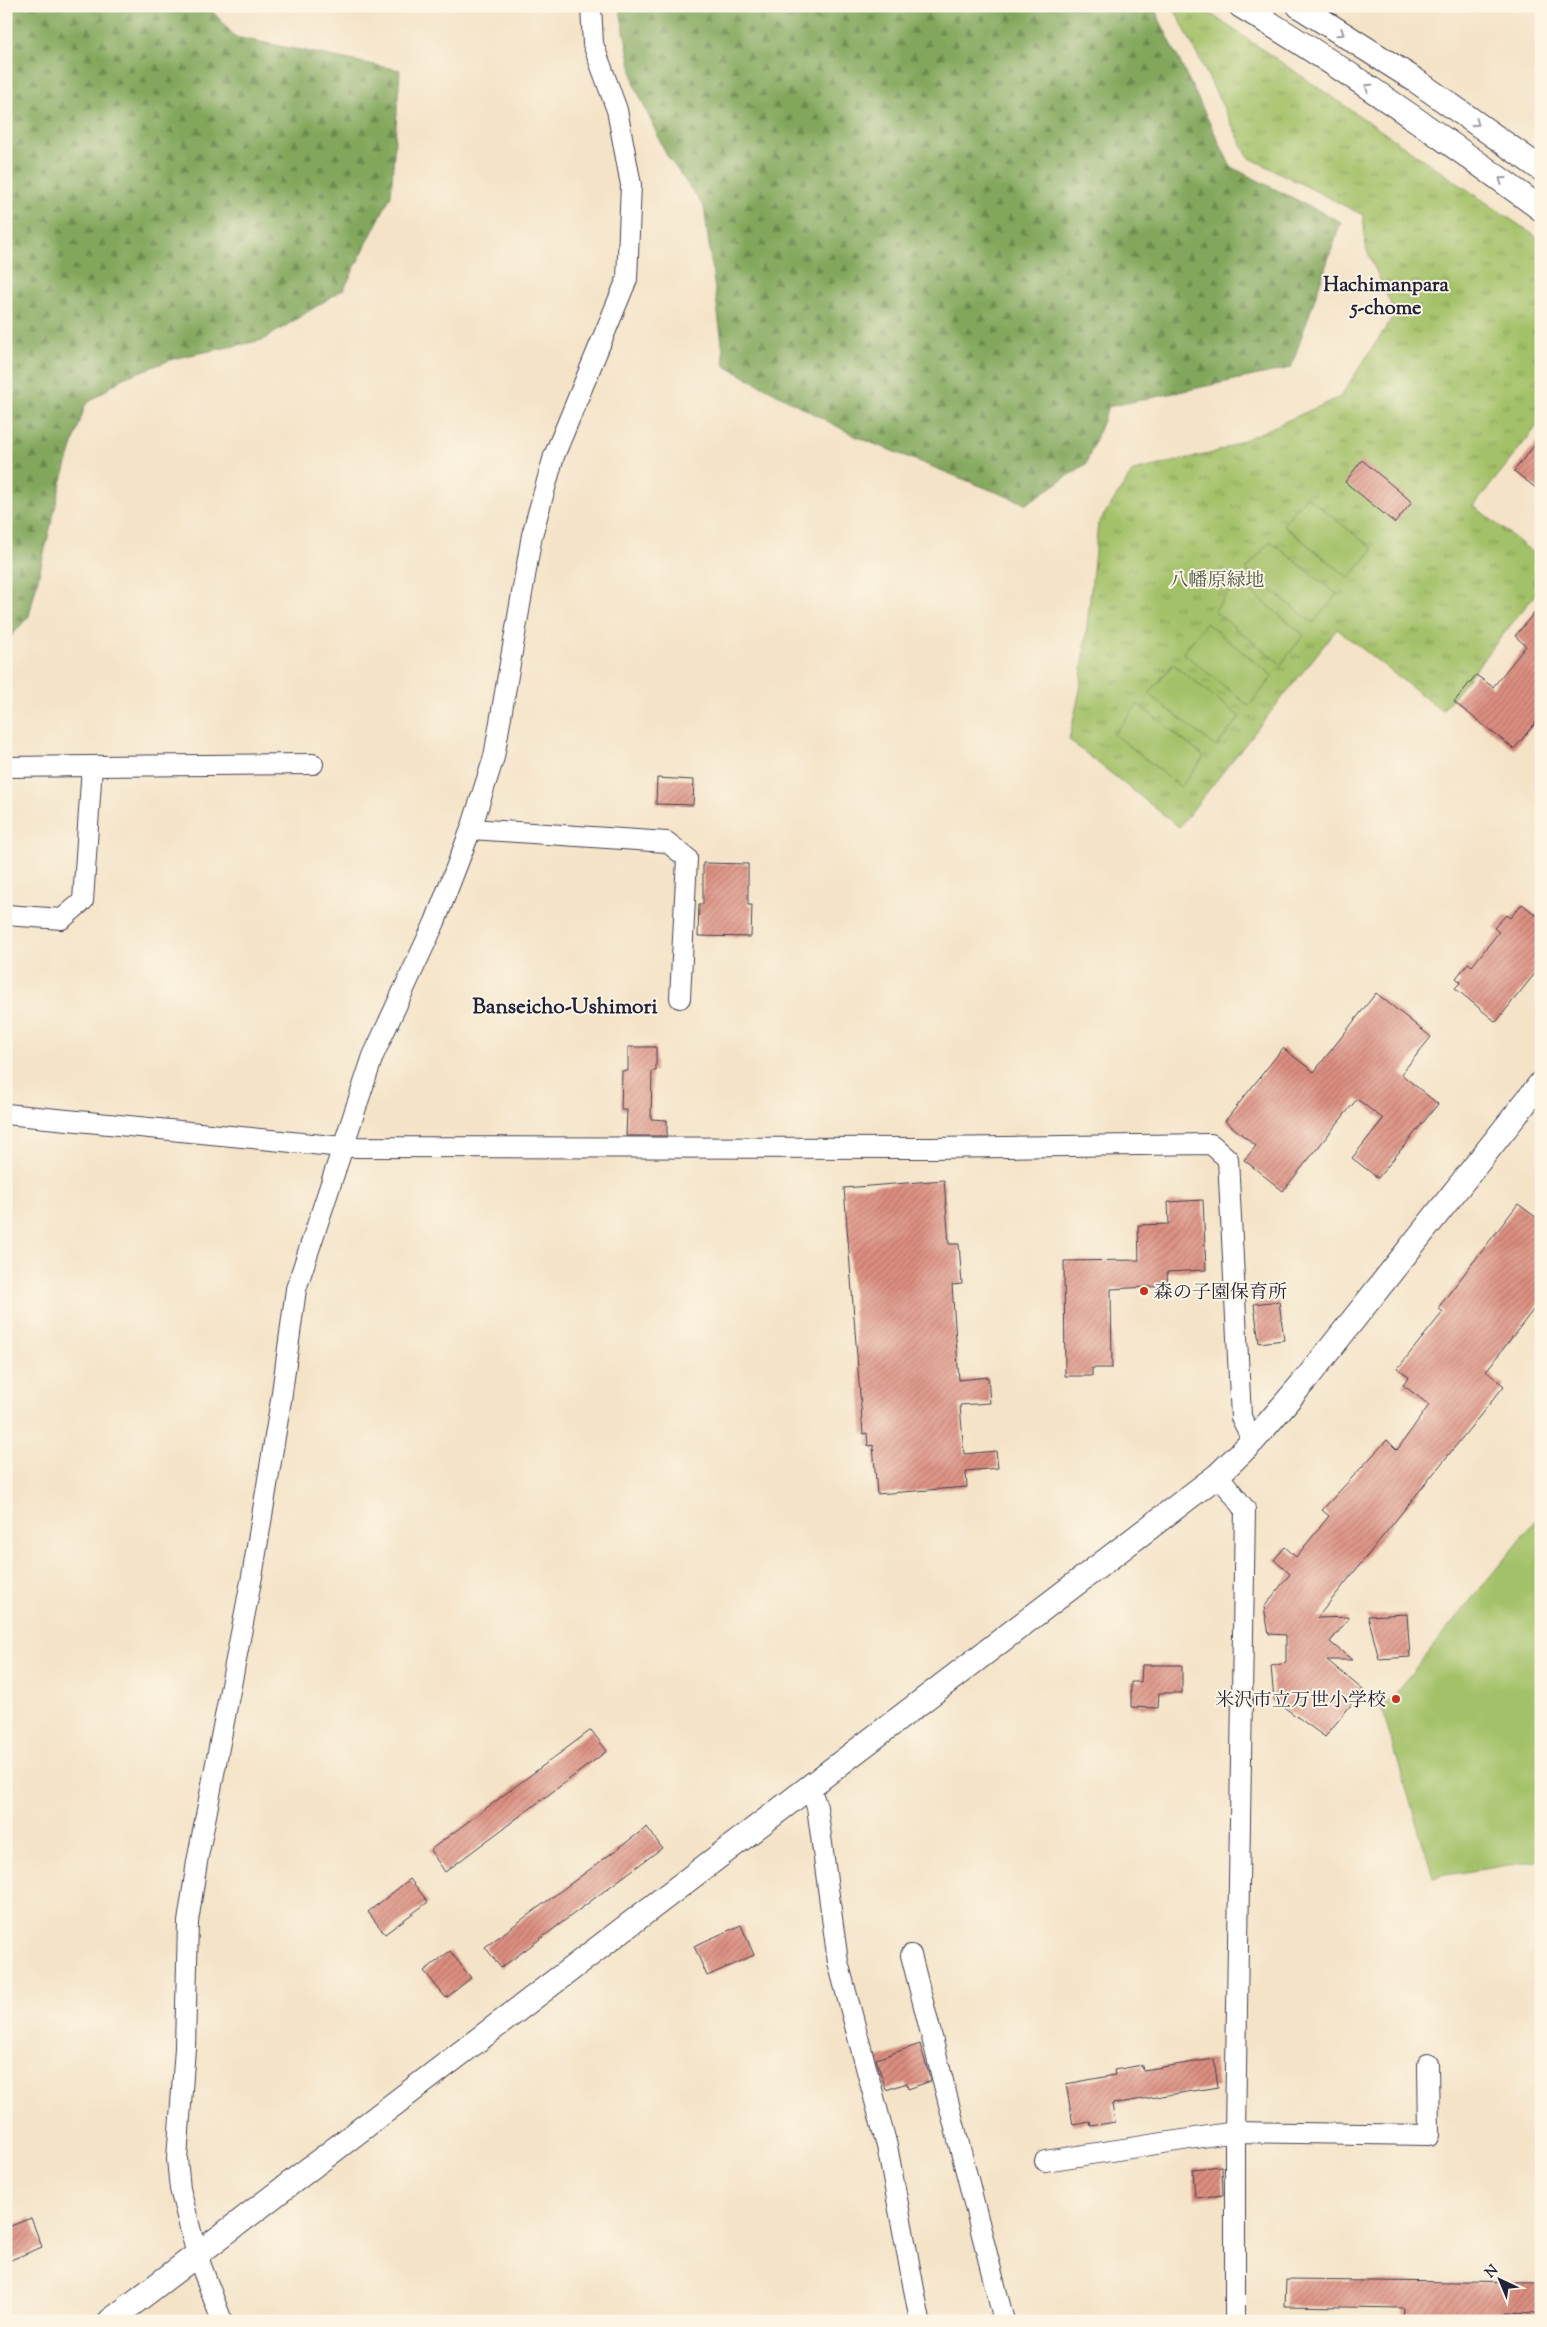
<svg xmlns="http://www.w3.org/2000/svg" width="1547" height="2327" viewBox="0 0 1547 2327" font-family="'Sorts Mill Goudy','Noto Serif JP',serif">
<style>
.grass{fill:url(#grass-tufts);stroke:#627252}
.forest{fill:url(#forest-firs);stroke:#52644c}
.pitch{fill:#a3c168;stroke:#627252}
.building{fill:url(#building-hatch)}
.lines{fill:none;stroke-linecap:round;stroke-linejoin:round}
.minor-casing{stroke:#423f50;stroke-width:22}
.tertiary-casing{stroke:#423f50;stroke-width:26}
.minor{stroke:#fff;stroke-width:20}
.tertiary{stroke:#fff;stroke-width:24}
.oneway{stroke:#9c9ca7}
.poi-dot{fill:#c8321e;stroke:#fcf5e5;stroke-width:2}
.labels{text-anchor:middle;stroke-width:4;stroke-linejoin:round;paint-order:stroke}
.park-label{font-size:19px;fill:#4f5a4b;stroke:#fcf5e5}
.poi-label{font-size:19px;fill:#22223b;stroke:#fcf5e5;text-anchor:start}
.neighbourhood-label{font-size:20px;font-weight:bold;fill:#22223b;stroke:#fcf5e5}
.quarter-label{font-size:21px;font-weight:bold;fill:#22223b;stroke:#fcf5e5}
</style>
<defs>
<pattern id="grass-tufts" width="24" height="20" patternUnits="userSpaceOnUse" patternTransform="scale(1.25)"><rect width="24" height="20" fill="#a3c168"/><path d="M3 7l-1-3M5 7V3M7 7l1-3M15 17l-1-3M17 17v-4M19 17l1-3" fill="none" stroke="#849c57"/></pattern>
<pattern id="forest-firs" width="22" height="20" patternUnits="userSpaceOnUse" patternTransform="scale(1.25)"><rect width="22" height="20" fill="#82a75c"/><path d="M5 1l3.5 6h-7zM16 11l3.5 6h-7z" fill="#6a884d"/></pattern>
<pattern id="building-hatch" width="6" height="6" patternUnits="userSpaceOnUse" patternTransform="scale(1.25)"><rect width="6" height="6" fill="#dc8e80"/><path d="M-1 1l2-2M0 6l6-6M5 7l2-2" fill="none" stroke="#b2746a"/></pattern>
</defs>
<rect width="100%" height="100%" fill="#fcf5e5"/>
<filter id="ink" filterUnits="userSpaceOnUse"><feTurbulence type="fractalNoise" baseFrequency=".02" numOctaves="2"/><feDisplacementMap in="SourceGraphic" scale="10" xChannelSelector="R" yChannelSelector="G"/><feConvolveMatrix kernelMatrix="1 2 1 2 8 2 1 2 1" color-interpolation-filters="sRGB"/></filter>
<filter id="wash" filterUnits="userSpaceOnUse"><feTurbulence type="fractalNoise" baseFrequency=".0096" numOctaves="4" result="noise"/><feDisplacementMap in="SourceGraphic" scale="20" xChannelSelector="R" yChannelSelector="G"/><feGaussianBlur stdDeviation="1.12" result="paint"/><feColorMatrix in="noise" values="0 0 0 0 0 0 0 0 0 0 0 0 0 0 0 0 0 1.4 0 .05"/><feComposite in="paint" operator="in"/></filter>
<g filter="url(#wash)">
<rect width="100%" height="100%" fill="#f4e3c7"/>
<!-- grass -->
<polygon class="grass" points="1173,6 1199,6 1541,240 1541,421 1474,506 1541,559 1541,587 1442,711 1337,629 1179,827 1069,740 1080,690 1098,524 1133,471 1217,452 1340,397 1395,314 1366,248 1363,215 1248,157"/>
<!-- forest -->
<g class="forest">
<polygon points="6,6 208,6 235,37 400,70 391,195 344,289 263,340 176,358 123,378 85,405 61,483 29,616 6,642"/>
<polygon points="619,6 1153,6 1231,167 1341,222 1291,368 1108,407 1086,464 1026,504 857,437 725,366 704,207 666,154 635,86"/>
</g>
<!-- pitch -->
<g class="pitch">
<polygon points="1306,496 1373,549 1349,578 1283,525"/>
<polygon points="1270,541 1337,594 1313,623 1246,570"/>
<polygon points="1238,581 1304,635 1281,664 1214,611"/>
<polygon points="1206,623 1273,676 1249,706 1183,653"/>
<polygon points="1173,664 1240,717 1216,747 1149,694"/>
<polygon points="1138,704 1204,757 1181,787 1114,734"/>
<polygon points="1541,1514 1541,1860 1433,1877 1382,1709"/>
</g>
<g id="blocks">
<!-- building -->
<g class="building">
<polygon points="1541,437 1541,492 1514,471"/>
<polygon points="1362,460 1412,502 1395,523 1345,482"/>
<polygon points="1541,604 1541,716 1514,749 1454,702 1476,675 1493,687 1526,646 1515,636"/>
<polygon points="657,778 694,780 693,805 656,804"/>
<polygon points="703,863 748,864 748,905 752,905 751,937 698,936 699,904 703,904"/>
<polygon points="1522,904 1541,919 1541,966 1496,1022 1455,988 1461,982 1456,978 1468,963 1472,966 1499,932 1494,928 1506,915 1510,918"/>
<polygon points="1376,993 1431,1037 1401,1074 1438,1104 1378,1178 1352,1158 1383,1119 1357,1099 1283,1191 1244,1160 1256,1146 1225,1121 1283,1048 1314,1072"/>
<polygon points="628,1047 656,1047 656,1071 652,1071 651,1119 667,1120 667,1136 626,1136 627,1110 621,1110 622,1071 628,1071"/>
<polygon points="944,1180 949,1244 959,1244 962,1284 952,1285 959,1380 988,1377 990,1403 960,1405 964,1454 996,1451 998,1468 966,1471 967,1487 877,1494 873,1445 868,1446 867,1433 863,1434 844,1188"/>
<polygon points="1203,1200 1206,1270 1167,1272 1168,1286 1111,1289 1112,1368 1092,1368 1092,1376 1065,1376 1064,1261 1139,1260 1138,1225 1169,1224 1168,1202"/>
<polygon points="1518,1204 1541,1221 1541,1300 1486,1371 1504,1386 1317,1618 1350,1617 1330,1642 1352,1660 1327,1660 1363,1690 1325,1737 1274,1700 1271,1666 1286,1663 1286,1635 1269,1634 1264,1607 1290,1574 1274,1560 1285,1547 1296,1557 1329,1516 1322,1510 1387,1440 1397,1450 1429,1405 1403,1385 1409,1377 1398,1368 1443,1312 1438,1308"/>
<polygon points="1279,1301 1284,1340 1259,1343 1254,1304"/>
<polygon points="1407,1614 1410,1657 1379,1659 1368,1616"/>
<polygon points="1142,1665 1182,1665 1182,1693 1159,1693 1158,1708 1131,1707 1131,1682 1141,1682"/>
<polygon points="591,1730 607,1751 445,1872 430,1850"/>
<polygon points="647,1827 662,1848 501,1968 485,1947"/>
<polygon points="410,1879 428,1902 385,1934 368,1912"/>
<polygon points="741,1925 754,1955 707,1976 694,1946"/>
<polygon points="450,1951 471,1978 446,1998 424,1971"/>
<polygon points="920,2044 931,2081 908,2089 907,2083 886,2090 876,2059"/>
<polygon points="1214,2059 1218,2087 1112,2104 1115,2122 1091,2126 1090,2122 1073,2125 1066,2084 1115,2075 1114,2070 1142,2065 1143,2070"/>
<polygon points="1222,2166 1223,2195 1195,2198 1193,2169"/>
<polygon points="31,2218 42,2247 6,2262 6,2228"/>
<polygon points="1286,2280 1541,2283 1541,2313 1505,2312 1505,2321 1403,2321 1404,2308 1285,2306"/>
</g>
</g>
</g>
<g filter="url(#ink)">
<use href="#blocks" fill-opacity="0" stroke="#423f50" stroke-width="1"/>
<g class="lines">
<defs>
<g id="minor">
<polyline points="6,767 92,766"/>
<polyline points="471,829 667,842 687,858 680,998"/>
<polyline points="6,915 62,919 83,901 92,766 313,764"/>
<polyline points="6,1114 343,1147 930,1148 1211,1144 1228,1159 1241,1417 1253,1441"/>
<polyline points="1218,1475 1245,1509 1235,2132 1235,2321"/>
<polyline points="810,1788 817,1807 838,1962 887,2146 920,2321"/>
<polyline points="911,1955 1004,2321"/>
<polyline points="1045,2161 1235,2132 1429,2135 1428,2064"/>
<polyline points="222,2321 197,2255 180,2189 177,2159 185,2048 188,1922 197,1862 253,1571 281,1400 296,1289 373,1056 435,922 471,829 494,757 532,535 554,456 627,279 631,185 617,110 593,44 591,6"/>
</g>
<g id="tertiary">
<path d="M 1241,6 C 1345,68 1443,137 1541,209"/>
<polyline points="1299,6 1415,80 1541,169"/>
<polyline points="110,2321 1218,1475 1253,1441 1307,1378 1541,1083"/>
</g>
</defs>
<!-- minor casing -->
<use href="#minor" class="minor-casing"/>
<!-- tertiary casing -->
<use href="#tertiary" class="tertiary-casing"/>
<!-- minor -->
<use href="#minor" class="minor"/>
<!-- tertiary -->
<use href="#tertiary" class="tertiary"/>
</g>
<!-- one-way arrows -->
<defs><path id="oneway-chevron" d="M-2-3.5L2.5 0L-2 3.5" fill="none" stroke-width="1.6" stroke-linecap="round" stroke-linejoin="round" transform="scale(1.25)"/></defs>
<g class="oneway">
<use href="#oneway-chevron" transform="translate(1341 33) rotate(33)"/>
<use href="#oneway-chevron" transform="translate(1368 87) rotate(-145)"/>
<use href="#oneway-chevron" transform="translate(1476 123) rotate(35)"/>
<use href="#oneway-chevron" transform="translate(1502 180) rotate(-144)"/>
</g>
</g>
<!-- markers -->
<g class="poi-dot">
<circle cx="1144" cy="1291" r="5"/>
<circle cx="1396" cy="1699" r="5"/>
</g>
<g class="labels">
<!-- park labels -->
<g class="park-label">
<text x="1217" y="586">八幡原緑地</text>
</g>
<!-- poi labels -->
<g class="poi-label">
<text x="1154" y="1298">森の子園保育所</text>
<text x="1386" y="1706" text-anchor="end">米沢市立万世小学校</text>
</g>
<!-- neighbourhood labels -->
<g class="neighbourhood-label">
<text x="1386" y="291">Hachimanpara<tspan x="1386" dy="23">5-chome</tspan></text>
</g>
<!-- quarter labels -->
<g class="quarter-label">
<text x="565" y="1013">Banseicho-Ushimori</text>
</g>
</g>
<!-- margin -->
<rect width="1547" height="2327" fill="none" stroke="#fcf5e5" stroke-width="25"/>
<!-- north arrow -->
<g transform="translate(1500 2280) rotate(316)" stroke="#fcf5e5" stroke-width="4" paint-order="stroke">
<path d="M0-4L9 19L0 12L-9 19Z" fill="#22223b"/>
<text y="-8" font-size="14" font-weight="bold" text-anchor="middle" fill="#22223b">N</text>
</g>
</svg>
